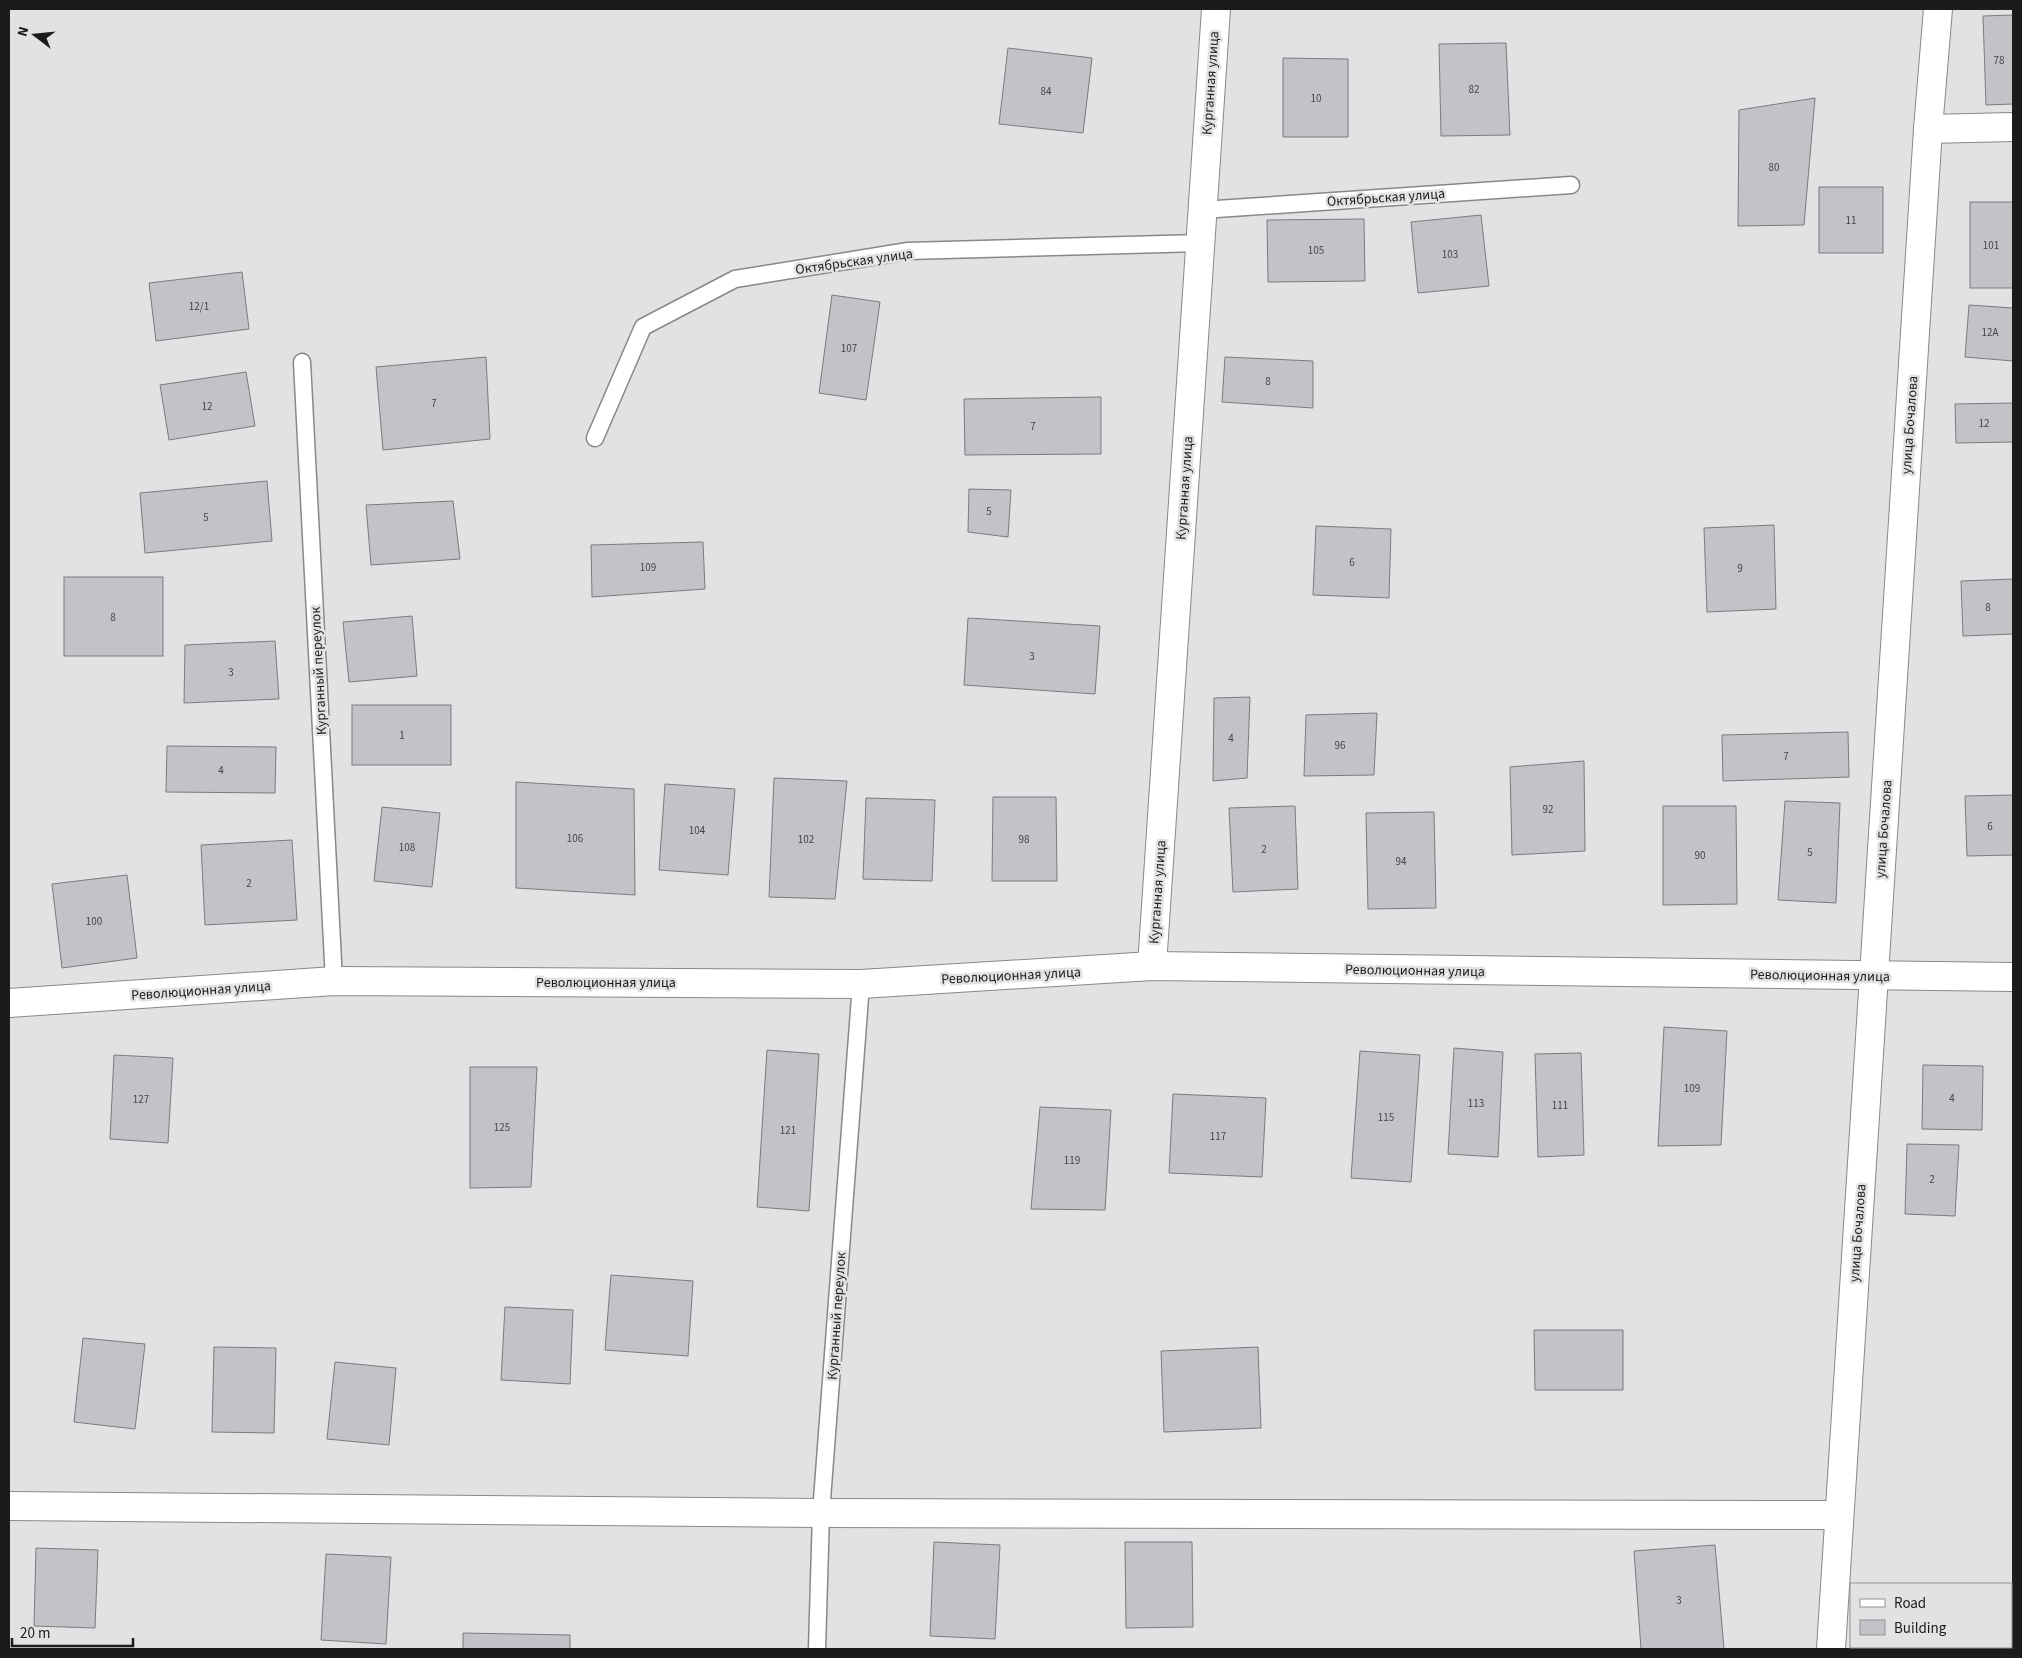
<svg xmlns="http://www.w3.org/2000/svg" width="2022" height="1658" viewBox="0 0 2022 1658" font-family="'Source Sans 3',sans-serif">
<style>
.building{fill:#c3c3c7;stroke:#7b7b7e}
.lines{fill:none;stroke-linecap:round;stroke-linejoin:round}
.service-casing{stroke:#88888b;stroke-width:19}
.minor-casing{stroke:#88888b;stroke-width:30}
.service{stroke:#fff;stroke-width:16}
.minor{stroke:#fff;stroke-width:28}
.labels{text-anchor:middle;stroke-width:5;stroke-linejoin:round;paint-order:stroke}
.number-label{font-size:11px;fill:#454547}
.street-label{font-size:14px;fill:#1b1b1c;stroke:#e2e2e5}
</style>
<rect width="100%" height="100%" fill="#e2e2e5"/>
<!-- building -->
<g class="building">
<polygon points="2013,15 2013,104 1986,105 1983,16"/>
<polygon points="1506,43 1510,135 1441,136 1439,44"/>
<polygon points="1008,48 1092,58 1083,133 999,124"/>
<polygon points="1283,58 1348,59 1348,137 1283,137"/>
<polygon points="1815,98 1804,225 1738,226 1739,110"/>
<rect x="1819" y="187" width="64" height="66"/>
<rect x="1970" y="202" width="43" height="86"/>
<polygon points="1481,215 1489,286 1418,293 1411,222"/>
<polygon points="1364,219 1365,281 1268,282 1267,220"/>
<polygon points="242,272 249,329 156,341 149,283"/>
<polygon points="832,295 880,302 866,400 819,393"/>
<polygon points="1969,305 2013,308 2013,361 1965,357"/>
<polygon points="486,357 490,439 383,450 376,367"/>
<polygon points="1225,357 1313,361 1313,408 1222,402"/>
<polygon points="246,372 255,426 169,440 160,385"/>
<polygon points="1101,397 1101,454 965,455 964,399"/>
<polygon points="2013,403 2013,442 1956,443 1955,404"/>
<polygon points="267,481 272,541 145,553 140,493"/>
<polygon points="969,489 1011,490 1008,537 968,532"/>
<polygon points="453,501 460,559 371,565 366,505"/>
<polygon points="1774,525 1776,609 1707,612 1704,528"/>
<polygon points="1316,526 1391,529 1389,598 1313,595"/>
<polygon points="703,542 705,589 592,597 591,545"/>
<rect x="64" y="577" width="99" height="79"/>
<polygon points="2013,579 2013,634 1963,636 1961,581"/>
<polygon points="412,616 417,676 349,682 343,622"/>
<polygon points="968,618 1100,626 1095,694 964,685"/>
<polygon points="275,641 279,699 184,703 185,645"/>
<polygon points="1250,697 1247,778 1213,781 1214,698"/>
<rect x="352" y="705" width="99" height="60"/>
<polygon points="1377,713 1374,775 1304,776 1306,715"/>
<polygon points="1848,732 1849,777 1723,781 1722,735"/>
<polygon points="167,746 276,747 275,793 166,792"/>
<polygon points="1584,761 1585,851 1512,855 1510,767"/>
<polygon points="774,778 847,781 835,899 769,897"/>
<polygon points="516,782 634,789 635,895 516,888"/>
<polygon points="665,784 735,789 728,875 659,870"/>
<polygon points="2013,795 2013,855 1967,856 1965,796"/>
<polygon points="993,797 1056,797 1057,881 992,881"/>
<polygon points="866,798 935,800 932,881 863,879"/>
<polygon points="1785,801 1840,803 1836,903 1778,900"/>
<polygon points="1295,806 1298,889 1233,892 1229,808"/>
<polygon points="1663,806 1736,806 1737,904 1663,905"/>
<polygon points="382,807 440,813 432,887 374,881"/>
<polygon points="1434,812 1436,908 1368,909 1366,813"/>
<polygon points="292,840 297,920 205,925 201,845"/>
<polygon points="127,875 137,958 62,968 52,884"/>
<polygon points="1664,1027 1727,1031 1721,1145 1658,1146"/>
<polygon points="1454,1048 1503,1052 1498,1157 1448,1154"/>
<polygon points="767,1050 819,1054 809,1211 757,1207"/>
<polygon points="1360,1051 1420,1055 1411,1182 1351,1178"/>
<polygon points="1581,1053 1584,1155 1538,1157 1535,1054"/>
<polygon points="114,1055 173,1058 168,1143 110,1139"/>
<polygon points="1923,1065 1983,1066 1982,1130 1922,1129"/>
<polygon points="470,1067 537,1067 531,1187 470,1188"/>
<polygon points="1173,1094 1266,1098 1262,1177 1169,1173"/>
<polygon points="1040,1107 1111,1110 1105,1210 1031,1209"/>
<polygon points="1907,1144 1959,1145 1955,1216 1905,1214"/>
<polygon points="611,1275 693,1281 688,1356 605,1350"/>
<polygon points="505,1307 573,1310 570,1384 501,1380"/>
<polygon points="1534,1330 1623,1330 1623,1390 1535,1390"/>
<polygon points="83,1338 145,1344 135,1429 74,1422"/>
<polygon points="214,1347 276,1348 274,1433 212,1432"/>
<polygon points="1258,1347 1261,1428 1164,1432 1161,1351"/>
<polygon points="335,1362 396,1368 389,1445 327,1439"/>
<polygon points="934,1542 1000,1545 995,1639 930,1636"/>
<polygon points="1125,1542 1192,1542 1193,1627 1126,1628"/>
<polygon points="1715,1545 1724,1649 1641,1649 1634,1551"/>
<polygon points="36,1548 98,1550 95,1628 34,1626"/>
<polygon points="326,1554 391,1557 386,1644 321,1640"/>
<polygon points="463,1633 570,1635 570,1649 463,1649"/>
</g>
<g class="lines">
<defs>
<g id="service">
<polyline points="1202,210 1571,185"/>
<polyline points="302,362 334,981"/>
<polyline points="595,438 643,327 735,279 908,251 1200,243"/>
<polyline points="817,1649 821,1513 861,984"/>
</g>
<g id="minor">
<polyline points="1928,129 2013,127"/>
<polyline points="1152,966 1216,9"/>
<polyline points="9,1003 334,981 861,984 1152,966 2013,977"/>
<polyline points="9,1506 821,1513 1839,1515"/>
<polyline points="1831,1649 1928,129 1938,9"/>
</g>
</defs>
<!-- service casing -->
<use href="#service" class="service-casing"/>
<!-- minor casing -->
<use href="#minor" class="minor-casing"/>
<!-- service -->
<use href="#service" class="service"/>
<!-- minor -->
<use href="#minor" class="minor"/>
</g>
<g class="labels">
<!-- number labels -->
<g class="number-label">
<text x="1999" y="64">78</text>
<text x="1474" y="93">82</text>
<text x="1046" y="95">84</text>
<text x="1316" y="102">10</text>
<text x="1774" y="171">80</text>
<text x="1851" y="224">11</text>
<text x="1991" y="249">101</text>
<text x="1316" y="254">105</text>
<text x="1450" y="258">103</text>
<text x="199" y="310">12/1</text>
<text x="1990" y="336">12А</text>
<text x="849" y="352">107</text>
<text x="1268" y="385">8</text>
<text x="434" y="407">7</text>
<text x="207" y="410">12</text>
<text x="1984" y="427">12</text>
<text x="1033" y="430">7</text>
<text x="989" y="515">5</text>
<text x="206" y="521">5</text>
<text x="1352" y="566">6</text>
<text x="648" y="571">109</text>
<text x="1740" y="572">9</text>
<text x="1988" y="611">8</text>
<text x="113" y="621">8</text>
<text x="1032" y="660">3</text>
<text x="231" y="676">3</text>
<text x="402" y="739">1</text>
<text x="1231" y="742">4</text>
<text x="1340" y="749">96</text>
<text x="1786" y="760">7</text>
<text x="221" y="774">4</text>
<text x="1548" y="813">92</text>
<text x="1990" y="830">6</text>
<text x="697" y="834">104</text>
<text x="575" y="842">106</text>
<text x="806" y="843">102</text>
<text x="1024" y="843">98</text>
<text x="407" y="851">108</text>
<text x="1264" y="853">2</text>
<text x="1810" y="856">5</text>
<text x="1700" y="859">90</text>
<text x="1401" y="865">94</text>
<text x="249" y="887">2</text>
<text x="94" y="925">100</text>
<text x="1692" y="1092">109</text>
<text x="1952" y="1102">4</text>
<text x="141" y="1103">127</text>
<text x="1476" y="1107">113</text>
<text x="1560" y="1109">111</text>
<text x="1386" y="1121">115</text>
<text x="502" y="1131">125</text>
<text x="788" y="1134">121</text>
<text x="1218" y="1140">117</text>
<text x="1072" y="1164">119</text>
<text x="1932" y="1183">2</text>
<text x="1679" y="1604">3</text>
</g>
<!-- street labels -->
<g class="street-label">
<text transform="translate(1210 83) rotate(-86)" y="5">Курганная улица</text>
<text transform="translate(1386 197) rotate(-4)" y="5">Октябрьская улица</text>
<text transform="translate(854 261) rotate(-8)" y="5">Октябрьская улица</text>
<text transform="translate(1909 425) rotate(-86)" y="5">улица Бочалова</text>
<text transform="translate(1184 488) rotate(-86)" y="5">Курганная улица</text>
<text transform="translate(318 671) rotate(-93)" y="5">Курганный переулок</text>
<text transform="translate(1883 829) rotate(-86)" y="5">улица Бочалова</text>
<text transform="translate(1157 892) rotate(-86)" y="5">Курганная улица</text>
<text transform="translate(1415 970) rotate(1)" y="5">Революционная улица</text>
<text transform="translate(1011 975) rotate(-3)" y="5">Революционная улица</text>
<text transform="translate(1820 975) rotate(1)" y="5">Революционная улица</text>
<text x="606" y="987">Революционная улица</text>
<text transform="translate(201 990) rotate(-4)" y="5">Революционная улица</text>
<text transform="translate(1857 1233) rotate(-86)" y="5">улица Бочалова</text>
<text transform="translate(836 1316) rotate(-86)" y="5">Курганный переулок</text>
</g>
</g>
<!-- border -->
<rect width="2022" height="1658" fill="none" stroke="#1b1b1c" stroke-width="20"/>
<!-- legend -->
<rect x="1850" y="1583" width="162" height="65" fill="#e2e2e5" stroke="#929295"/>
<rect x="1860" y="1599" width="25" height="8" fill="#ffffff" stroke="#929295"/>
<text x="1894" y="1608" font-size="15" fill="#1b1b1c">Road</text>
<rect x="1860" y="1620" width="25" height="15" fill="#c3c3c7" stroke="#929295"/>
<text x="1894" y="1633" font-size="15" fill="#1b1b1c">Building</text>
<!-- north arrow -->
<g transform="translate(35 35) rotate(286)" stroke="#e2e2e5" stroke-width="4" paint-order="stroke">
<path d="M0-4L9 19L0 12L-9 19Z" fill="#1b1b1c"/>
<text y="-8" font-size="14" font-weight="bold" text-anchor="middle" fill="#1b1b1c">N</text>
</g>
<!-- scale -->
<path d="M12 1638v8h121v-8" fill="none" stroke="#1b1b1c" stroke-width="2.5"/>
<text x="20" y="1638" font-size="15" fill="#1b1b1c" stroke="#e2e2e5" stroke-width="4" paint-order="stroke">20 m</text>
</svg>
